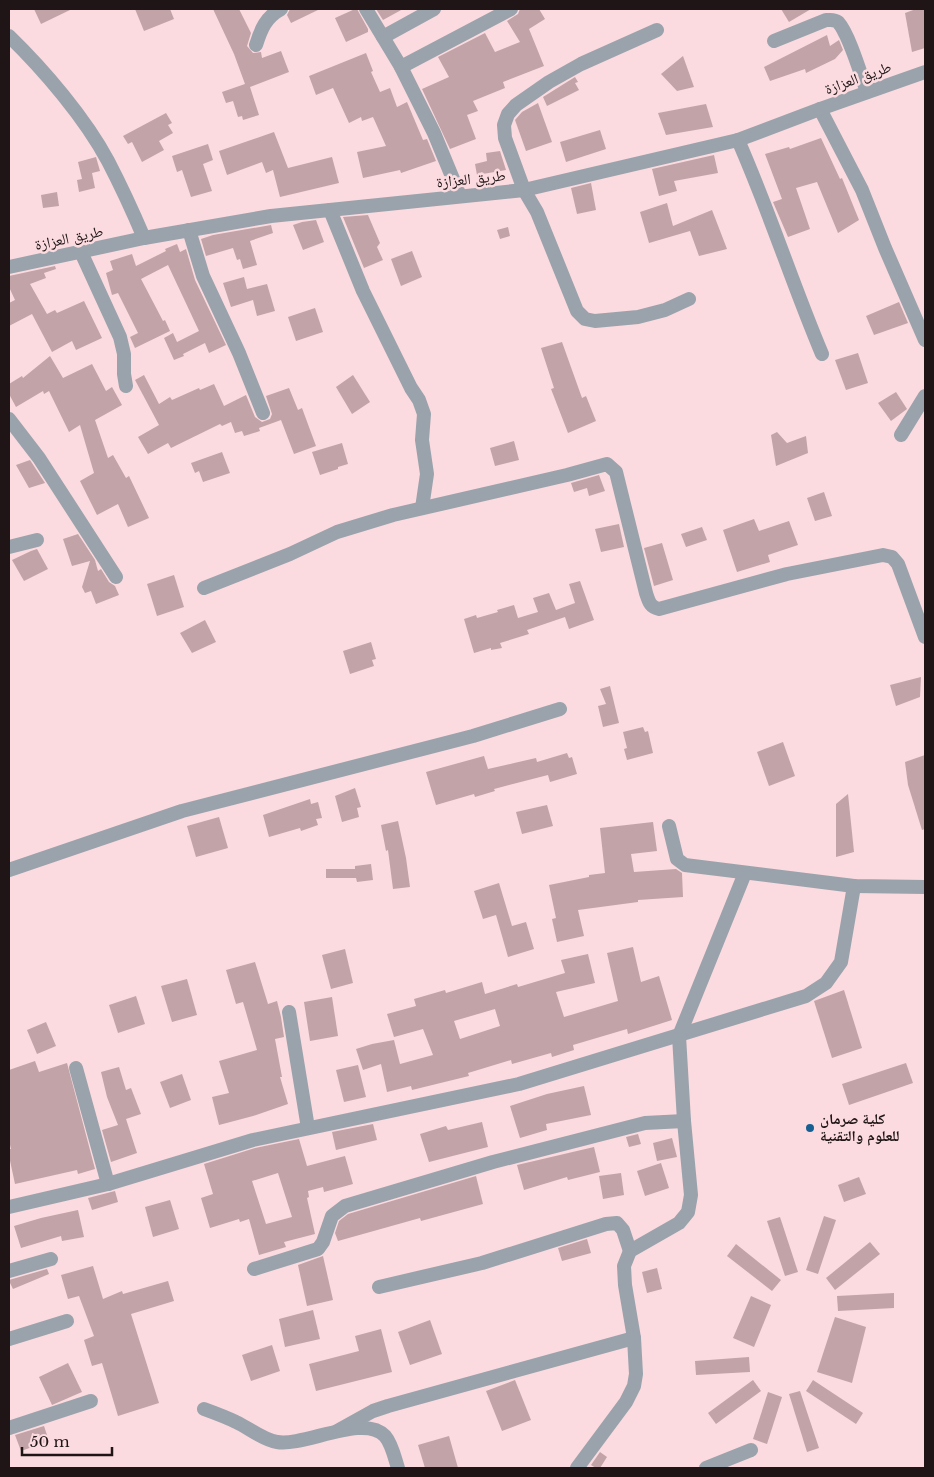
<svg xmlns="http://www.w3.org/2000/svg" width="934" height="1477" viewBox="0 0 934 1477" font-family="'Libre Baskerville','Noto Naskh Arabic',serif">
<style>
.building{fill:#c2a3a8;fill-rule:evenodd}
.lines{fill:none;stroke-linecap:round;stroke-linejoin:round}
.minor{stroke:#9aa3ac;stroke-width:14}
.poi-dot{fill:#165f93;stroke:#fbdbdf;stroke-width:2}
.labels{text-anchor:middle;stroke-width:5;stroke-linejoin:round;paint-order:stroke}
.street-label{font-size:15px;fill:#1f1516;stroke:#fbdbdf}
.poi-label{font-size:15px;font-weight:bold;fill:#1f1516;stroke:#fbdbdf;text-anchor:start}
</style>
<rect width="100%" height="100%" fill="#fbdbdf"/>
<!-- building -->
<g class="building">
<polygon points="34,9 72,9 41,24"/>
<polygon points="135,9 170,9 174,19 144,31"/>
<polygon points="213,9 239,9 251,33 247,46 253,53 261,52 262,58 281,51 289,72 250,87 259,115 243,120 242,116 238,117 233,101 226,103 222,92 245,84 234,54"/>
<polygon points="290,9 320,9 291,23 287,15"/>
<polygon points="355,9 357,9 368,29 368,32 346,42 335,18"/>
<polygon points="376,9 403,9 383,20"/>
<polygon points="520,9 539,9 545,19 529,29 544,66 503,82 505,88 473,101 478,111 467,115 476,139 450,149 422,89 449,77 438,57 485,33 495,52 520,42 507,21 518,14"/>
<polygon points="781,9 811,9 789,22"/>
<polygon points="916,9 925,9 925,48 912,52 905,13"/>
<polygon points="827,35 830,46 839,40 843,50 835,59 806,73 805,69 770,81 764,67"/>
<polygon points="366,53 373,71 371,72 380,92 390,88 397,107 407,102 423,140 427,139 436,161 401,173 400,170 363,178 357,152 386,146 373,117 362,121 361,117 349,123 333,88 316,95 309,76"/>
<polygon points="683,56 694,87 677,91 661,74"/>
<polygon points="575,77 578,82 575,83 579,90 547,106 543,97"/>
<polygon points="538,103 552,142 526,151 515,120 522,112"/>
<polygon points="706,104 713,127 666,135 658,113"/>
<polygon points="166,113 172,123 168,125 173,133 159,141 164,150 142,162 132,142 128,144 123,136"/>
<polygon points="600,130 606,149 566,162 560,142"/>
<polygon points="274,132 288,168 332,157 339,183 280,197 273,170 266,173 262,162 227,175 219,151"/>
<polygon points="821,138 840,179 842,178 859,220 838,233 817,182 796,188 810,229 788,237 773,202 782,199 765,154 789,147 790,149"/>
<polygon points="208,144 213,160 203,164 212,191 191,197 182,170 177,172 172,156"/>
<polygon points="500,151 506,170 477,175 475,164 487,161 486,153"/>
<polygon points="714,155 718,173 674,181 677,191 659,196 652,169"/>
<polygon points="96,157 100,171 92,173 95,188 79,192 77,180 82,179 78,162"/>
<polygon points="591,183 596,210 577,214 571,188"/>
<polygon points="57,192 59,206 43,208 41,195"/>
<polygon points="667,203 673,226 712,210 727,249 699,256 690,231 649,243 640,212"/>
<polygon points="368,215 380,243 377,247 383,260 364,268 343,217"/>
<polygon points="316,220 324,242 303,250 293,225 302,222"/>
<polygon points="271,225 273,233 250,241 257,265 243,269 240,259 237,260 233,248 206,256 201,239 213,235"/>
<polygon points="508,227 510,236 500,239 497,230"/>
<polygon points="177,244 180,252 186,249 195,280 226,345 209,353 205,343 183,354 184,356 174,360 164,338 173,333 177,342 199,331 168,265 141,279 163,321 165,320 170,331 135,348 130,337 138,333 118,293 112,295 106,273 113,270 110,261 132,254 136,266 166,251 165,249"/>
<polygon points="412,251 422,277 401,286 391,259"/>
<polygon points="55,266 56,269 44,273 46,278 30,284 47,314 55,310 57,313 84,301 102,338 76,350 72,341 52,352 32,314 9,326 9,303 15,300 9,287 9,276"/>
<polygon points="244,277 247,289 267,284 275,311 257,316 253,300 231,307 223,283"/>
<polygon points="899,302 908,323 874,335 866,316"/>
<polygon points="315,308 323,332 296,341 288,317"/>
<polygon points="562,342 582,398 586,396 596,421 568,433 551,389 554,388 541,348"/>
<polygon points="858,353 868,383 846,390 835,360"/>
<polygon points="50,356 63,378 92,364 106,391 112,387 122,405 95,420 108,458 113,455 126,478 129,476 149,518 128,527 118,504 97,515 80,481 94,473 80,425 69,432 49,391 44,394 43,391 16,407 9,394 9,384 22,376 23,378"/>
<polygon points="144,375 159,404 170,397 172,400 199,388 200,390 214,384 224,406 246,395 255,417 262,422 270,419 272,414 266,396 289,388 298,410 302,408 316,446 294,454 281,420 259,428 260,431 244,436 242,431 235,433 231,422 222,426 220,424 171,448 168,443 148,454 138,437 159,425 135,380"/>
<polygon points="353,375 370,402 352,414 336,387"/>
<polygon points="896,392 907,409 891,421 878,403"/>
<polygon points="777,432 787,443 806,436 808,453 776,466 771,435"/>
<polygon points="514,441 519,460 495,466 490,448"/>
<polygon points="342,443 348,464 338,467 338,469 320,475 312,452"/>
<polygon points="222,452 230,473 203,482 199,471 195,473 191,463"/>
<polygon points="30,460 45,483 29,488 16,465"/>
<polygon points="599,475 605,491 589,496 587,488 574,492 571,483"/>
<polygon points="824,492 832,516 815,521 807,498"/>
<polygon points="754,519 759,531 789,521 798,545 768,555 770,562 737,572 723,530"/>
<polygon points="619,524 624,547 601,552 595,529"/>
<polygon points="702,527 707,540 686,547 681,534"/>
<polygon points="78,534 95,560 98,571 101,569 109,582 115,586 119,595 96,604 91,591 85,593 82,587 90,561 72,566 63,539"/>
<polygon points="662,543 673,580 654,586 644,548"/>
<polygon points="37,549 48,569 24,581 12,560 31,551"/>
<polygon points="174,575 184,607 157,616 147,584"/>
<polygon points="580,581 594,620 569,629 565,617 527,630 529,634 500,643 502,648 491,650 491,648 474,653 464,619 476,615 477,618 498,612 497,610 514,605 518,618 538,612 533,598 549,593 556,610 575,603 569,584"/>
<polygon points="205,620 216,642 192,653 180,633"/>
<polygon points="371,642 376,659 372,660 374,666 350,674 343,651"/>
<polygon points="921,677 920,697 896,706 890,685"/>
<polygon points="610,686 619,723 603,727 598,706 606,704 600,689"/>
<polygon points="643,727 645,732 648,731 653,753 627,760 624,749 627,748 623,732"/>
<polygon points="783,742 795,776 769,786 757,752"/>
<polygon points="567,753 569,758 572,757 577,774 550,782 548,775 494,789 495,791 475,797 474,794 436,805 426,772 484,756 488,769 536,758 537,762"/>
<polygon points="925,755 925,829 922,830 908,785 905,762"/>
<polygon points="355,788 361,807 357,808 359,817 342,822 335,796"/>
<polygon points="848,794 854,852 836,857 836,804"/>
<polygon points="310,799 311,804 318,802 322,818 316,819 318,825 301,831 300,828 269,837 263,815"/>
<polygon points="547,805 553,826 522,834 516,812"/>
<polygon points="219,817 228,848 196,857 187,826"/>
<polygon points="398,821 406,858 410,887 393,889 388,850 386,851 381,825"/>
<polygon points="653,822 657,851 631,854 634,872 676,869 682,873 683,897 638,900 638,902 578,910 584,936 557,942 552,919 556,918 549,885 589,877 589,875 605,873 600,828"/>
<polygon points="371,864 373,880 357,882 356,878 326,878 326,869 355,869 355,866"/>
<polygon points="499,883 512,926 526,922 534,949 508,957 496,915 483,919 474,891"/>
<path d="M 633,947 L 641,982 L 659,976 L 672,1020 L 628,1034 L 627,1029 L 573,1045 L 574,1050 L 552,1057 L 551,1053 L 512,1064 L 511,1060 L 468,1073 L 469,1076 L 412,1090 L 411,1086 L 387,1092 L 381,1064 L 363,1070 L 356,1049 L 372,1044 L 394,1040 L 400,1064 L 433,1055 L 423,1029 L 394,1037 L 387,1014 L 416,1006 L 414,999 L 445,990 L 446,993 L 482,982 L 485,994 L 517,984 L 518,987 L 565,973 L 561,960 L 588,954 L 595,983 L 556,992 L 564,1017 L 618,1001 L 607,953 ZM 495,1009 L 500,1026 L 460,1039 L 454,1021 Z"/>
<polygon points="345,949 353,983 331,989 322,955"/>
<polygon points="255,962 268,1004 277,1001 281,1017 284,1037 275,1039 282,1077 280,1077 288,1104 253,1116 219,1125 212,1097 229,1093 219,1061 257,1050 243,1002 236,1004 226,970"/>
<polygon points="187,979 197,1015 172,1022 161,986"/>
<polygon points="844,990 862,1048 832,1058 814,1001"/>
<polygon points="136,996 145,1024 118,1033 109,1005"/>
<polygon points="332,997 338,1036 310,1041 304,1002"/>
<polygon points="46,1022 56,1046 37,1054 27,1030"/>
<polygon points="35,1061 39,1072 67,1063 95,1169 78,1174 77,1170 15,1184 9,1156 9,1149 11,1149 9,1141 9,1070"/>
<polygon points="906,1063 913,1083 849,1105 842,1084"/>
<polygon points="358,1065 366,1097 344,1102 336,1070"/>
<polygon points="119,1067 126,1090 131,1088 141,1114 126,1119 137,1153 111,1162 102,1130 118,1125 107,1097 101,1072"/>
<polygon points="182,1074 191,1100 170,1108 160,1082"/>
<polygon points="584,1086 591,1115 546,1124 547,1130 520,1138 510,1106 547,1094"/>
<polygon points="482,1122 488,1147 429,1162 420,1134 446,1126 448,1130"/>
<polygon points="373,1124 377,1140 336,1150 332,1132"/>
<polygon points="638,1134 641,1144 629,1147 626,1137"/>
<polygon points="672,1138 677,1157 657,1161 653,1143"/>
<path d="M 299,1139 L 307,1166 L 345,1156 L 353,1184 L 324,1192 L 323,1187 L 308,1191 L 309,1197 L 307,1198 L 315,1234 L 284,1242 L 286,1247 L 259,1255 L 249,1219 L 240,1222 L 239,1219 L 210,1228 L 201,1198 L 213,1194 L 204,1164 L 255,1148 ZM 278,1173 L 292,1217 L 266,1224 L 252,1181 Z"/>
<polygon points="594,1147 600,1172 568,1180 567,1177 524,1190 517,1165"/>
<polygon points="661,1163 669,1188 645,1196 637,1171"/>
<polygon points="621,1173 624,1195 603,1199 599,1176"/>
<polygon points="476,1176 483,1204 421,1221 420,1218 338,1241 335,1233 339,1221 348,1214"/>
<polygon points="859,1177 866,1194 844,1202 838,1185"/>
<polygon points="115,1191 118,1202 92,1210 88,1198"/>
<polygon points="170,1200 179,1229 153,1237 145,1207"/>
<polygon points="78,1210 84,1237 62,1241 61,1236 21,1248 14,1226 41,1218"/>
<polygon points="824,1216 836,1220 818,1274 806,1270"/>
<polygon points="780,1217 798,1272 785,1276 767,1221"/>
<polygon points="587,1239 591,1253 562,1261 558,1248"/>
<polygon points="870,1242 880,1254 835,1290 826,1278"/>
<polygon points="736,1244 781,1280 772,1291 727,1256"/>
<polygon points="323,1256 333,1300 307,1306 298,1265"/>
<polygon points="93,1266 103,1299 122,1291 123,1294 168,1281 174,1301 131,1314 159,1403 118,1416 102,1363 92,1366 84,1340 94,1336 79,1296 68,1299 61,1275"/>
<polygon points="657,1268 662,1289 647,1293 642,1272"/>
<polygon points="47,1269 49,1274 13,1289 9,1281 9,1280"/>
<polygon points="894,1293 894,1308 838,1311 837,1296"/>
<polygon points="751,1296 771,1305 754,1347 733,1338"/>
<polygon points="313,1310 320,1339 285,1347 279,1319"/>
<polygon points="835,1317 866,1327 852,1383 817,1372"/>
<polygon points="430,1320 442,1354 410,1365 398,1332"/>
<polygon points="381,1329 392,1372 316,1391 309,1364 359,1351 355,1336"/>
<polygon points="272,1345 280,1371 251,1381 242,1355"/>
<polygon points="749,1357 750,1372 696,1375 695,1361"/>
<polygon points="68,1363 82,1392 52,1405 39,1377"/>
<polygon points="515,1380 531,1420 502,1431 486,1391"/>
<polygon points="753,1380 761,1391 716,1424 708,1413"/>
<polygon points="813,1380 863,1413 856,1424 806,1391"/>
<polygon points="800,1391 819,1448 807,1452 789,1394"/>
<polygon points="768,1392 782,1397 767,1444 753,1439"/>
<polygon points="44,1426 49,1441 21,1451 15,1435"/>
<polygon points="449,1436 458,1468 425,1468 418,1445"/>
<polygon points="600,1452 607,1457 600,1468 596,1468 591,1465"/>
</g>
<g class="lines">
<!-- minor -->
<g class="minor">
<polyline points="366,9 401,67 434,133 460,196"/>
<polyline points="657,30 581,64 549,82 516,105 508,114 504,125 505,138 524,190 537,212 577,311 585,319 595,321 638,317 665,310 689,299"/>
<path d="M 9,36 C 44,70 85,118 108,161 C 121,186 133,212 144,238"/>
<polyline points="383,37 434,9"/>
<path d="M 774,41 L 826,20 C 831,20 834,19 838,22 C 849,34 861,75 867,92"/>
<path d="M 256,45 C 261,29 266,17 281,9"/>
<polyline points="401,67 511,9"/>
<polyline points="820,109 862,190 885,248 925,340"/>
<path d="M 738,140 C 769,210 792,283 822,354"/>
<polyline points="330,210 363,291 411,388 419,400 424,414 422,440 427,474 422,508"/>
<polyline points="189,230 203,276 239,353 263,413"/>
<polyline points="81,252 120,337 124,354 124,374 126,386"/>
<polyline points="9,267 144,238 271,216 524,190 738,140 820,109 925,72"/>
<polyline points="9,419 39,458 116,577"/>
<polyline points="901,435 925,396"/>
<polyline points="9,547 37,540"/>
<path d="M 204,588 L 290,554 L 337,532 L 393,515 L 567,475 L 607,464 L 616,472 L 646,593 C 649,602 650,607 659,609 L 787,574 L 883,555 L 892,557 L 898,564 L 925,637"/>
<polyline points="669,826 677,859 685,865 854,886 925,887"/>
<polyline points="9,870 182,811 473,736 560,709"/>
<polyline points="289,1012 308,1128"/>
<polyline points="76,1068 108,1184"/>
<polyline points="9,1207 108,1184 253,1140 519,1084 806,996 826,983 841,962 854,886"/>
<polyline points="254,1269 318,1249 323,1242 332,1216 345,1206 493,1162 645,1123 684,1121"/>
<polyline points="9,1271 51,1259"/>
<polyline points="379,1287 482,1263 606,1224 617,1223 623,1230 630,1251"/>
<polyline points="9,1339 67,1321"/>
<path d="M 204,1409 C 215,1413 226,1417 236,1422 C 249,1428 263,1440 277,1442 C 304,1447 364,1413 385,1436 C 392,1444 395,1459 398,1468"/>
<polyline points="9,1428 91,1401"/>
<polyline points="337,1431 373,1411 388,1406 634,1338"/>
<polyline points="577,1468 626,1402 634,1386 636,1374 634,1338 625,1285 624,1266 630,1251 679,1223 688,1212 691,1195 684,1121 679,1036 745,873"/>
<polyline points="706,1468 751,1450"/>
</g>
</g>
<!-- markers -->
<circle class="poi-dot" cx="810" cy="1128" r="5"/>
<g class="labels">
<!-- street labels -->
<g class="street-label">
<text transform="translate(858 78) rotate(-20)" y="5">طريق العزازة</text>
<text transform="translate(471 179) rotate(-6)" y="5">طريق العزازة</text>
<text transform="translate(69 238) rotate(-12)" y="5">طريق العزازة</text>
</g>
<!-- poi labels -->
<g class="poi-label">
<text x="820" y="1124">كلية صرمان<tspan x="820" dy="17">للعلوم والتقنية</tspan></text>
</g>
</g>
<!-- border -->
<rect width="934" height="1477" fill="none" stroke="#1f1516" stroke-width="20"/>
<!-- scale -->
<path d="M22 1447v8h90v-8" fill="none" stroke="#1f1516" stroke-width="2.5"/>
<text x="30" y="1447" font-size="15" fill="#1f1516" stroke="#fbdbdf" stroke-width="4" paint-order="stroke">50 m</text>
</svg>
